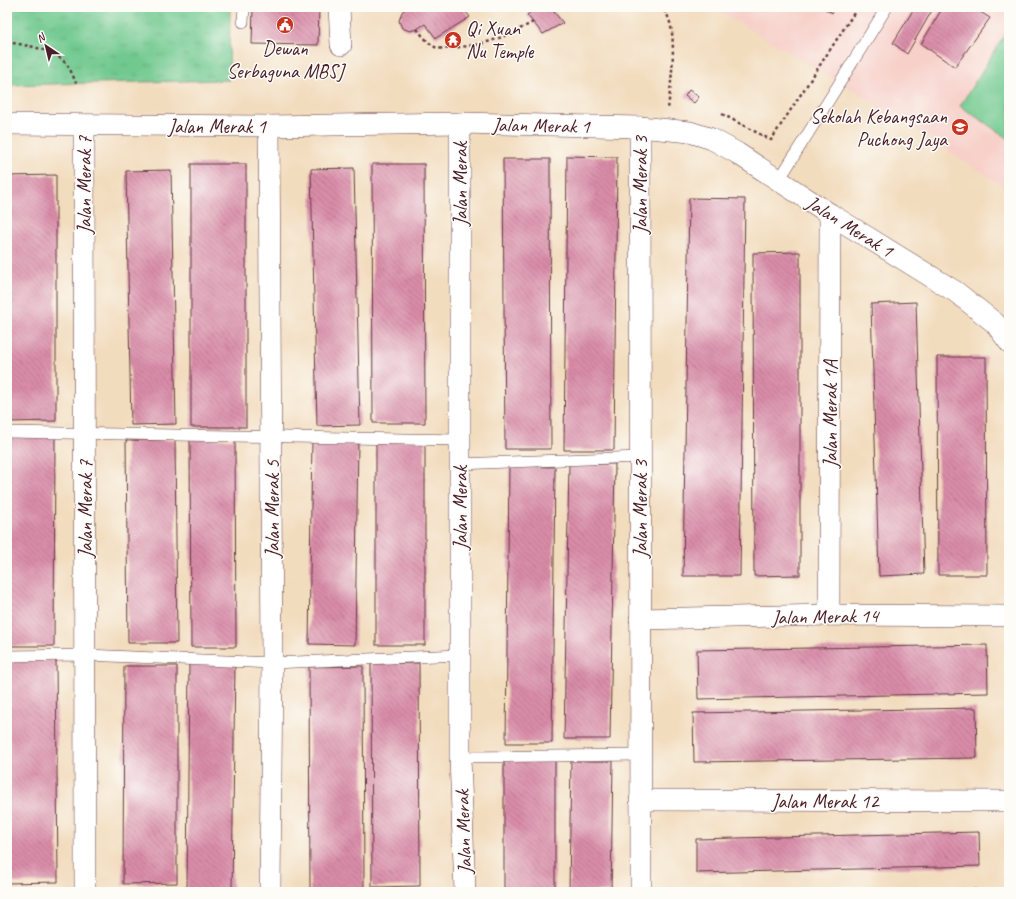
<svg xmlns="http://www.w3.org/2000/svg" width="1016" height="899" viewBox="0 0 1016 899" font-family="Caveat,sans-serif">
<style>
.built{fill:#f7d0c9}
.green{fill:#71c98f;stroke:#5e745d}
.park{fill:url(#park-tufts);stroke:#5e745d}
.building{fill:url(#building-back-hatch)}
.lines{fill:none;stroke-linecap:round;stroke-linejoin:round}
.lane-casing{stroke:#633b41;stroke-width:12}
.street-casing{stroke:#633b41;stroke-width:22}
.path{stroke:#633b41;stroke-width:2.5;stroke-dasharray:3 3;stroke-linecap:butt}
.lane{stroke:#fff;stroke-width:11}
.street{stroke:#fff;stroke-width:21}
.labels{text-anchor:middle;stroke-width:3;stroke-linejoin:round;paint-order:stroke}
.poi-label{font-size:20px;fill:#4a1f2b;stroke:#fdfcf7;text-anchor:start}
.street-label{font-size:20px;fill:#4a1f2b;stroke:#fdfcf7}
</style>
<defs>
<pattern id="park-tufts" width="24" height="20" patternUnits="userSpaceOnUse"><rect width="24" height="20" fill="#71c98f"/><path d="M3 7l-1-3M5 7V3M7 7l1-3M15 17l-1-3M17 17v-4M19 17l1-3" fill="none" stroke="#63ac7c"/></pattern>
<pattern id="building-back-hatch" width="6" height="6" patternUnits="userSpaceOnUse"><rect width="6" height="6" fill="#d98ca8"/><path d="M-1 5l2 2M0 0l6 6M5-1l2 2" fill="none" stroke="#b27289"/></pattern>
</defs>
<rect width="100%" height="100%" fill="#fdfcf7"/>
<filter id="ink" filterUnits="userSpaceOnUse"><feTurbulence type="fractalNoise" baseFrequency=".025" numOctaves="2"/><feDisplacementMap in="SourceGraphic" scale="8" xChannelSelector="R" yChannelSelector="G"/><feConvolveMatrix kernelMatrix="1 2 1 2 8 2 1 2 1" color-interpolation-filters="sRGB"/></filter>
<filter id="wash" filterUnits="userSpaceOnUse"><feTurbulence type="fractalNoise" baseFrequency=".012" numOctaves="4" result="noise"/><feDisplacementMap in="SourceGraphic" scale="16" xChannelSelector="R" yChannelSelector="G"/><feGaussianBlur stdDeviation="0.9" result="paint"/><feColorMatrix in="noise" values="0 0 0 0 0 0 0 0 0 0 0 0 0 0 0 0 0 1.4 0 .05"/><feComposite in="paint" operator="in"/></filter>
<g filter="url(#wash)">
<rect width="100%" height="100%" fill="#f2dcbe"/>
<!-- built -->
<polygon class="built" points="712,7 1009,7 1009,190 865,97"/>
<!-- green -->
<polygon class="green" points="1009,28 1009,139 960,106"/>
<!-- park -->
<polygon class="park" points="7,7 230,7 229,80 7,85"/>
<g id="blocks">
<!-- building -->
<g class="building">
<polygon points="253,7 319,7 318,45 252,44"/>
<polygon points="407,7 462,7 470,17 436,38 425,24 417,29 410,31 402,28 399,21 402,12"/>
<polygon points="538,7 550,7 563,23 543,34 527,15"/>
<polygon points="822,7 836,7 832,13"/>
<polygon points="915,7 934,7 907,54 893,43"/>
<polygon points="943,7 972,7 990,18 955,67 921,44"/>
<polygon points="689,90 699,97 694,103 685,96"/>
<polygon points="567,156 617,157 614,450 564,450"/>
<polygon points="503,159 550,159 551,449 505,449"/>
<rect x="191" y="164" width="55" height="263"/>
<polygon points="372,164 424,164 425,423 373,423"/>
<polygon points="354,168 360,425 317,426 311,169"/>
<polygon points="171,170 176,424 131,425 126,171"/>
<polygon points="56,175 56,421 7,422 7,176"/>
<polygon points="689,198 745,199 740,576 683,576"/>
<polygon points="800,252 800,575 754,576 753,253"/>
<polygon points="916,302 924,574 879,576 871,304"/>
<polygon points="937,357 986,357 987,575 938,575"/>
<polygon points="7,437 55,437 54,646 7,646"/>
<polygon points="190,439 235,439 236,647 191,647"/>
<polygon points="312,439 358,440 355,645 309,644"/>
<polygon points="126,440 175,440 177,643 128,643"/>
<rect x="376" y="440" width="49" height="205"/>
<polygon points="569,464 615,464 610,739 564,739"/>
<polygon points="509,466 555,467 552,743 506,743"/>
<polygon points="987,645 988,693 698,699 697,650"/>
<polygon points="56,660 58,882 7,883 7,661"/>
<polygon points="189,662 235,663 232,892 187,892"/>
<polygon points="419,663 420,886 372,887 371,664"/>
<polygon points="124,666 177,666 177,883 123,884"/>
<polygon points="363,666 364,892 310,892 309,667"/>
<polygon points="976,708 977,758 694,762 693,713"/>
<polygon points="571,760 613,761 611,892 569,892"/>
<rect x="504" y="761" width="51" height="131"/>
<polygon points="979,832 980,866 696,873 696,839"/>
<polygon points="976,889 976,892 834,892 834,891"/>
</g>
</g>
</g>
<g filter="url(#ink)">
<use href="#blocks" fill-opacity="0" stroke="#633b41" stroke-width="1"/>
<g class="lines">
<defs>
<g id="lane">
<polyline points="243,22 244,7"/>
<polyline points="779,180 887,7"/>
<polyline points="7,432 460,440"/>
<polyline points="460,464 640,457"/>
<polyline points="7,656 86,655 272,663 460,655"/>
<polyline points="460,757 640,755"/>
</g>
<g id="street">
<polyline points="339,7 341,45"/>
<polyline points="460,123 460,757 465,892"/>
<polyline points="7,124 269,126 460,123 640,127 690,132 712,139 737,153 830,214 956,292 995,323 1009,342"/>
<polyline points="84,125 85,892"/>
<polyline points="269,126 272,663 270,892"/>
<polyline points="640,127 641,892"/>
<polyline points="829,615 830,214"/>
<polyline points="640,619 829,615 1009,616"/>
<polyline points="640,800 1009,801"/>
</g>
</defs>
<!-- lane casing -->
<use href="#lane" class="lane-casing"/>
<!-- street casing -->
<use href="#street" class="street-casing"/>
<!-- path -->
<g class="path">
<path d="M 659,7 C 661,9 665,11 666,13 C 679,34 670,86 668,110"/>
<path d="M 417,29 C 422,35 428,43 435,47 C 443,50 452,48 460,47 C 488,44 508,36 533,22"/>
<path d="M 7,42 C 28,46 54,48 68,66 C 71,71 74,78 76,83"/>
<polyline points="722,114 771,140 858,7"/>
</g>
<!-- lane -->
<use href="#lane" class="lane"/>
<!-- street -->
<use href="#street" class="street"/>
</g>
</g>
<!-- icons -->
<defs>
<symbol id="civic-disc" viewBox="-11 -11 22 22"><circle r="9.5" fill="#c8321e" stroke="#fdfcf7"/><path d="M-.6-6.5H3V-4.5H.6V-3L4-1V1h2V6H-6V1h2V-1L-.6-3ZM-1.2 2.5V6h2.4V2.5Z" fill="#fff"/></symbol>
<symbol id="temple-disc" viewBox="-11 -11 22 22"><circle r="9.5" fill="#c8321e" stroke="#fdfcf7"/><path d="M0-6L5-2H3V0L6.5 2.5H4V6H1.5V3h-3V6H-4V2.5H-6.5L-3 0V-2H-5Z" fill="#fff"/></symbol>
<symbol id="school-disc" viewBox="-11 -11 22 22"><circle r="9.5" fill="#c8321e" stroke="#fdfcf7"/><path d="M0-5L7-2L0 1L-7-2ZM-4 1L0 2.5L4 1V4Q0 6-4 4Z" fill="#fff"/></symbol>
</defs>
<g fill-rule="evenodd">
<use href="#civic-disc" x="275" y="15" width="20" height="20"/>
<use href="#temple-disc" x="443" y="30" width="20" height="20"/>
<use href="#school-disc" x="950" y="117" width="20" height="20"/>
</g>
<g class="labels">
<!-- poi labels -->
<g class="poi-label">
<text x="466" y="35">Qi Xuan<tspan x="466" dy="23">Nu Temple</tspan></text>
<text x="285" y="55" text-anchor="middle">Dewan<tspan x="285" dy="23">Serbaguna MBSJ</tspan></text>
<text x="947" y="123" text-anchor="end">Sekolah Kebangsaan<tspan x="947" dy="23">Puchong Jaya</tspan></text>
</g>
<!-- street labels -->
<g class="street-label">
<text transform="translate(541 125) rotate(1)" y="7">Jalan Merak 1</text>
<text x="217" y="133">Jalan Merak 1</text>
<text transform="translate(460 184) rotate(-90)" y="7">Jalan Merak</text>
<text transform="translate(84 185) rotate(-90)" y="7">Jalan Merak 7</text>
<text transform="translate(640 185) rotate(-90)" y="7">Jalan Merak 3</text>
<text transform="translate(850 226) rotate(32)" y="7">Jalan Merak 1</text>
<text transform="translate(830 414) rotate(-90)" y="7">Jalan Merak 1A</text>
<text transform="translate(460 508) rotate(-90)" y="7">Jalan Merak</text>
<text transform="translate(85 509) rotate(-90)" y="7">Jalan Merak 7</text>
<text transform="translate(272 509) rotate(-90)" y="7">Jalan Merak 5</text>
<text transform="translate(640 509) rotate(-90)" y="7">Jalan Merak 3</text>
<text transform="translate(825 616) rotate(-1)" y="7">Jalan Merak 14</text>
<text x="825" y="808">Jalan Merak 12</text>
<text transform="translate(463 832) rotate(-92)" y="7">Jalan Merak</text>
</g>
</g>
<!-- margin -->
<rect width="1016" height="899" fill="none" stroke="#fdfcf7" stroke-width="24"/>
<!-- north arrow -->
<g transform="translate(46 46) rotate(325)" stroke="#fdfcf7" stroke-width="3" paint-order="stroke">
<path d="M0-3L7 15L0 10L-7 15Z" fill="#4a1f2b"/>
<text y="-6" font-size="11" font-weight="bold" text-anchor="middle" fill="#4a1f2b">N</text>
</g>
</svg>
